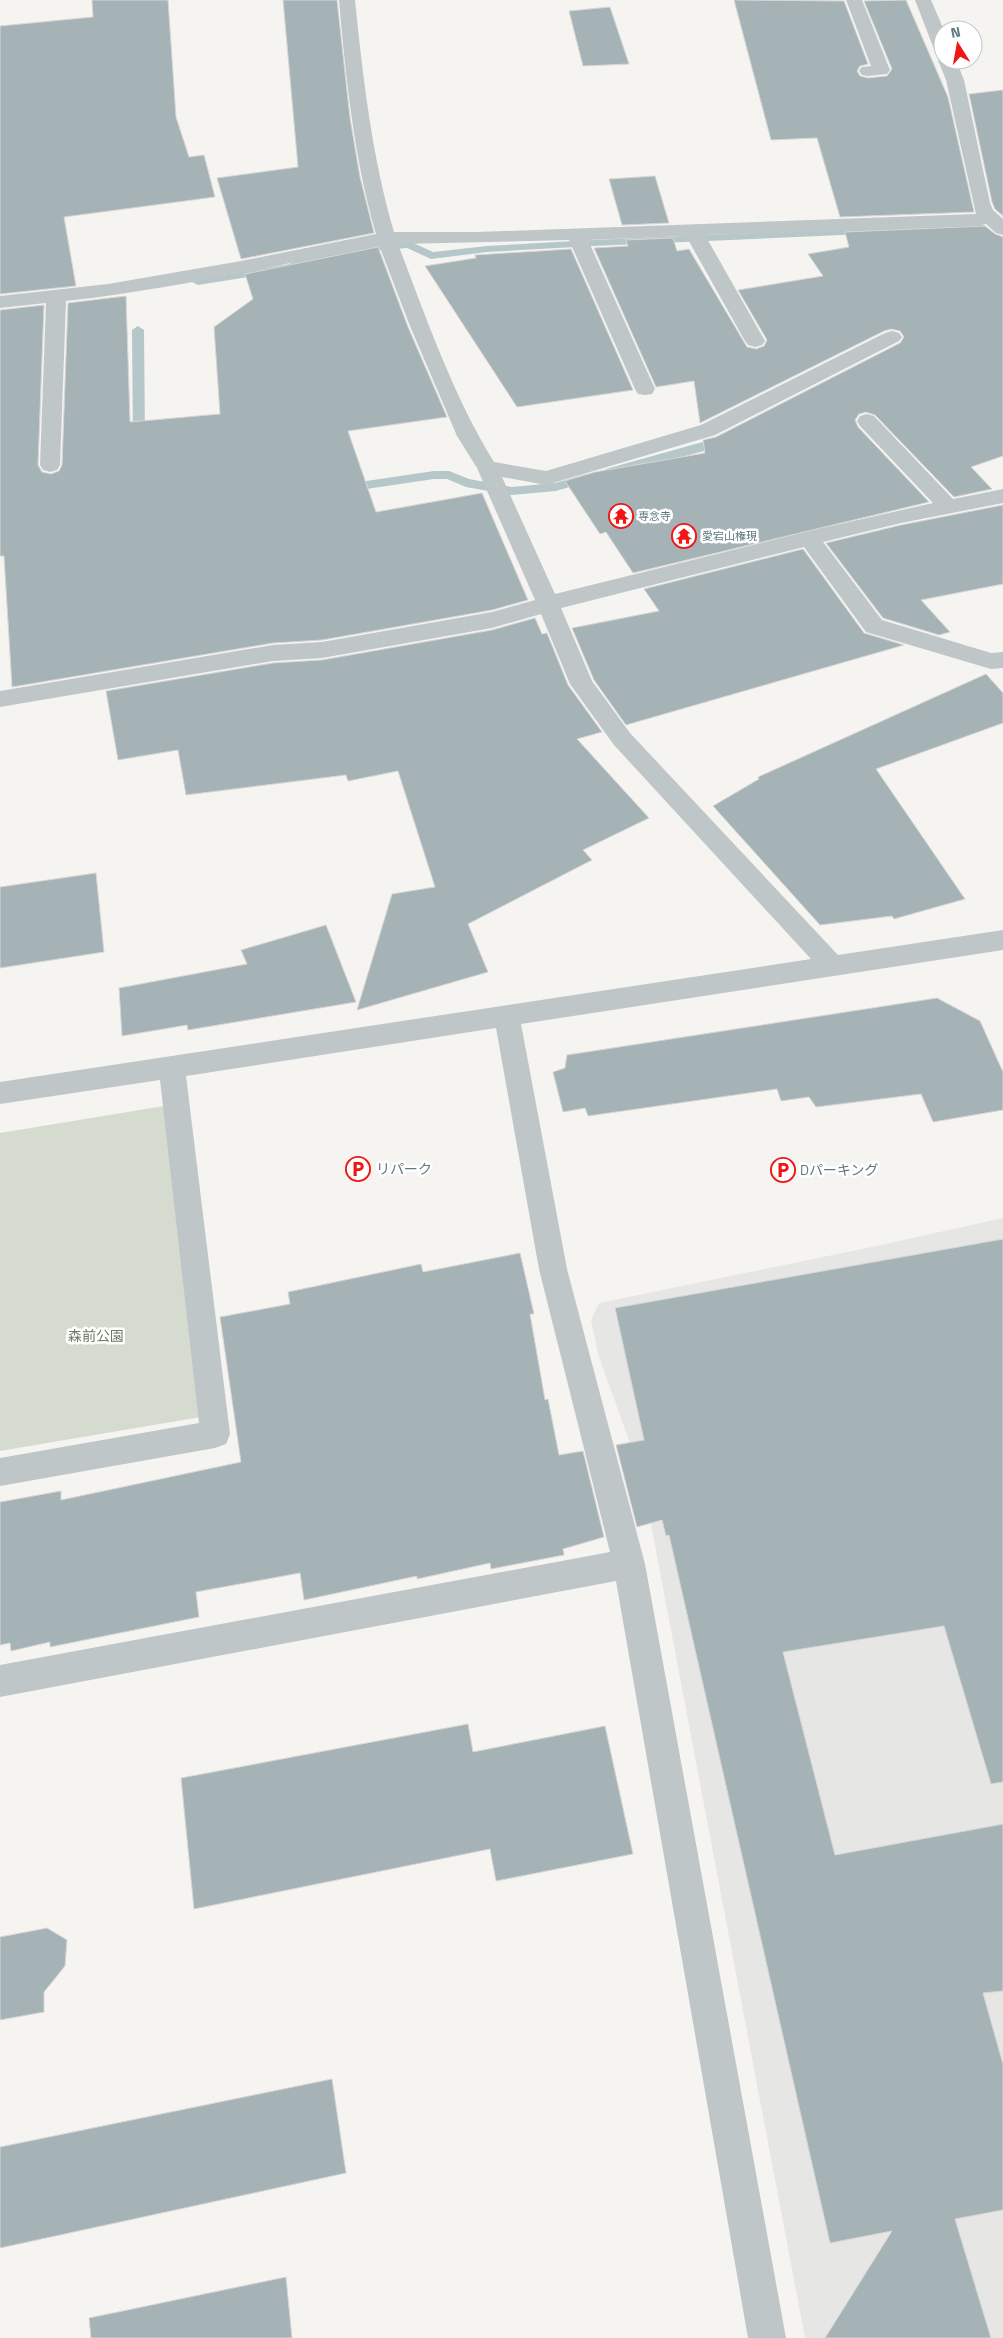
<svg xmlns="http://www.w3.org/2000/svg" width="1003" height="2338" viewBox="0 0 1003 2338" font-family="'Titillium Web','Noto Sans JP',sans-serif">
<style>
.built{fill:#e6e6e5}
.green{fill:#d6dbd0}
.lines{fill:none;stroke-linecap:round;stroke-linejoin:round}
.stream{fill:#b5c7c9;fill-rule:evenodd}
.building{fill:#a6b3b6;stroke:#d7d6d4}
.minor{fill:#bfc6c8;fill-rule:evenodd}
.labels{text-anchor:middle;stroke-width:5;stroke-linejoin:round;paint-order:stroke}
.far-poi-label{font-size:11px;fill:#5e787f;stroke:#fff;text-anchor:start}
.poi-label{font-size:14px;fill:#5e787f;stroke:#fff;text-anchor:start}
.park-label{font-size:14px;fill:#6c7b61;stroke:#fff}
</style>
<rect width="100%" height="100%" fill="#f5f4f1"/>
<!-- built -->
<polygon class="built" points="1003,1218 1003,2338 805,2338 642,1477 598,1354 591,1320 599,1303 872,1247"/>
<!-- green -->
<polygon class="green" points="170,1105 201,1417 0,1451 0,1133"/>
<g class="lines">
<!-- stream -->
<g class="stream">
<polygon points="980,223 1003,239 1003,247 977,229 593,246 487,252 431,259 407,248 369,251 305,265 292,270 198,285 192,282 198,279 289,264 302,259 369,245 409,241 433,252 487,246 593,240"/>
<polygon points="138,326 144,330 145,443 139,447 133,443 132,330"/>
<polygon points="724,436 730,440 719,447 610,476 604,472 606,469"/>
<polygon points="434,471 449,471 469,479 512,487 555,483 586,474 592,478 590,481 556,491 512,495 466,487 447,479 434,479 346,492 340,488 346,484"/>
</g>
</g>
<!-- building -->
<g class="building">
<polygon points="92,0 168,0 176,117 189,157 204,155 215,197 64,217 76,286 0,294 0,26 93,17"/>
<polygon points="283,0 337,0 350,118 360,177 374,233 241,259 217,178 298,167"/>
<polygon points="734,0 844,1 868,64 860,66 857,71 860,76 868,78 887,76 892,69 864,1 906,0 948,97 974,212 840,217 817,138 771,140"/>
<polygon points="610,7 629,64 583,66 569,11"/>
<polygon points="1003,90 1003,216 995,209 992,202 969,94"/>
<polygon points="655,176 669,223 622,225 609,179"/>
<polygon points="985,226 995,234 1003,237 1003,456 971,467 992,489 954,497 875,415 866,412 859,414 855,420 858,427 929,502 633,573 606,532 600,534 565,481 595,472 705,453 703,440 716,437 900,343 904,337 900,331 891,329 884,331 700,423 694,381 656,387 594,248 628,246 626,240 673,238 677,251 689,249 744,342 747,347 756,349 764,346 767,340 738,290 823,276 808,254 849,247 845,232"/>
<polygon points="378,247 408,327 447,417 348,431 376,512 482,493 528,600 492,610 322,640 273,643 12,687 4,556 0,556 0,310 44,305 38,465 42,472 51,474 59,471 62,465 68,303 126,296 130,422 220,414 214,327 253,299 245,274"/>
<polygon points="571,249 633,390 517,407 425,266 476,258 475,255"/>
<polygon points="1003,505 1003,584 921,600 950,632 939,635 883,618 826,543 901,525"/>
<polygon points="803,549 864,633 904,645 626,725 594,680 572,628 659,611 644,589"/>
<polygon points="535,618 542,634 547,633 568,685 602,732 577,739 649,818 583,850 592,860 468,924 488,972 357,1010 392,894 435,887 398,771 348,781 346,775 186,795 178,750 118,760 106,691 273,663 322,660 492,630"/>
<polygon points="986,674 1003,693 1003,723 876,769 965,899 894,919 892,916 820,925 713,806 759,779 758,777"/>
<polygon points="96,873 104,952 0,968 0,887"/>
<polygon points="326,925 356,1002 188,1030 187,1025 122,1036 119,988 247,964 241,950"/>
<polygon points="937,998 980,1021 1003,1072 1003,1110 933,1122 921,1094 816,1107 809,1097 781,1101 777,1089 588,1116 585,1108 563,1112 553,1072 565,1068 567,1055"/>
<polygon points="1003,1239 1003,1782 991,1784 944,1626 783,1652 835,1855 1003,1824 1003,1991 983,1993 1003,2064 1003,2210 955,2219 991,2338 825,2338 892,2231 830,2243 669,1535 666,1536 662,1520 637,1527 616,1445 644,1440 615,1308"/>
<polygon points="520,1253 534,1314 530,1314 545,1400 548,1399 559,1455 583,1451 604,1537 563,1549 564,1555 491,1569 490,1563 417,1579 417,1576 304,1600 300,1573 196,1592 199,1617 50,1647 50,1642 11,1651 10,1643 0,1645 0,1502 61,1491 61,1500 241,1462 220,1317 290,1304 288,1292 421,1264 423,1272"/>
<polygon points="468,1724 473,1752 605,1726 633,1854 496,1881 490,1849 194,1909 181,1778"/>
<polygon points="47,1928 67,1940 65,1966 44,1992 44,2012 0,2020 0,1937"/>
<polygon points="332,2079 346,2173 0,2248 0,2147"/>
<polygon points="286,2277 292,2338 91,2338 89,2318"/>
</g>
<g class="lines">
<!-- minor -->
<g class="minor">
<path d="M 339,0 L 355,0 C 363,78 372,157 394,232 L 477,232 L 976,214 L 946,80 L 938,60 L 943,56 L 943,60 L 956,60 L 964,80 L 990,203 L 993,210 L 1003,219 L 1003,235 L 996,233 L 986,224 L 978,226 L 705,235 L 765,341 L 762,345 L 755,347 L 748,345 L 745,341 L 686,236 L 588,240 L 655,389 L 652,394 L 645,395 L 638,394 L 635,389 L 569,240 L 398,244 C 425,315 454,398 494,462 L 546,471 L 701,425 L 885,333 L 892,331 L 899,333 L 902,337 L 899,341 L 715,435 L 546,485 L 502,477 L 555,594 L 809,531 L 933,503 L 860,426 L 857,421 L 860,416 L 867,414 L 874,416 L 953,499 L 1003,489 L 1003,503 L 901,523 L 823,542 L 882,620 L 991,653 L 1003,652 L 1003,668 L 991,669 L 866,632 L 804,547 L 561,608 L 592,681 L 630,733 L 838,955 L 1003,930 L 1003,950 L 521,1024 L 567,1269 L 645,1564 L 786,2338 L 748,2338 L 616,1581 L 0,1697 L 0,1665 L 610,1552 L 539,1269 L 496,1028 L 186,1076 L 230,1434 L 226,1444 L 215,1448 L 0,1486 L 0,1458 L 199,1423 L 160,1080 L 0,1104 L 0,1082 L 811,959 L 614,745 L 570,684 L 541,614 L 492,628 L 322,658 L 273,661 L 0,707 L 0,691 L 273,645 L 322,642 L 492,612 L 535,600 L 477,468 L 457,436 L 410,326 L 379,245 C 275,266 171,289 66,301 L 60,465 L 57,470 L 50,472 L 43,470 L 40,465 L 46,303 L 0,308 L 0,296 L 108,284 L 241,261 L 376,234 C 354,158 346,79 339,0 Z"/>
<polygon points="846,0 862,0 890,70 887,74 868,76 862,75 859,71 862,67 871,66"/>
<polygon points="915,0 931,0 944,30 943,54 937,53 934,49"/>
</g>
</g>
<!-- icons -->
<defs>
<symbol id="temple-ring" viewBox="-11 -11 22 22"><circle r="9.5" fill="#fff" stroke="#f21515" stroke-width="1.5"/><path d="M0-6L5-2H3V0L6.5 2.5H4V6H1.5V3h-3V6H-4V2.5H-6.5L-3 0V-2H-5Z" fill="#f21515"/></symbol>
<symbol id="parking-ring" viewBox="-11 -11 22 22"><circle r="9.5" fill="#fff" stroke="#f21515" stroke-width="1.5"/><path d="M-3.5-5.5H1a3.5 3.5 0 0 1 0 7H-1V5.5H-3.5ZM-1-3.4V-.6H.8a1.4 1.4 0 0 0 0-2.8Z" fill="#f21515"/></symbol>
</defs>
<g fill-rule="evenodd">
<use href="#temple-ring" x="607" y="502" width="28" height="28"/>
<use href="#temple-ring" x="670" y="522" width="28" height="28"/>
<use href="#parking-ring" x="344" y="1155" width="28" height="28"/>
<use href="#parking-ring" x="769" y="1156" width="28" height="28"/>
</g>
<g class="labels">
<!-- far-poi labels -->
<g class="far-poi-label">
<text x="638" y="520">専念寺</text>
<text x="702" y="540">愛宕山権現</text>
</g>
<!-- poi labels -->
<g class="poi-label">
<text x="376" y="1174">リパーク</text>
<text x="800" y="1175">Dパーキング</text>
</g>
<!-- park labels -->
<g class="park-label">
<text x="96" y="1341">森前公園</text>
</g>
</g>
<!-- north arrow -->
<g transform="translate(958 45) rotate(349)"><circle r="24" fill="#ffffff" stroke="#bfc9cc"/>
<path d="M0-4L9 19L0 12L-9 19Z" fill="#f21515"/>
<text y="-8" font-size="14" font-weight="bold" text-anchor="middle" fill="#5e787f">N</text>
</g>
</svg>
